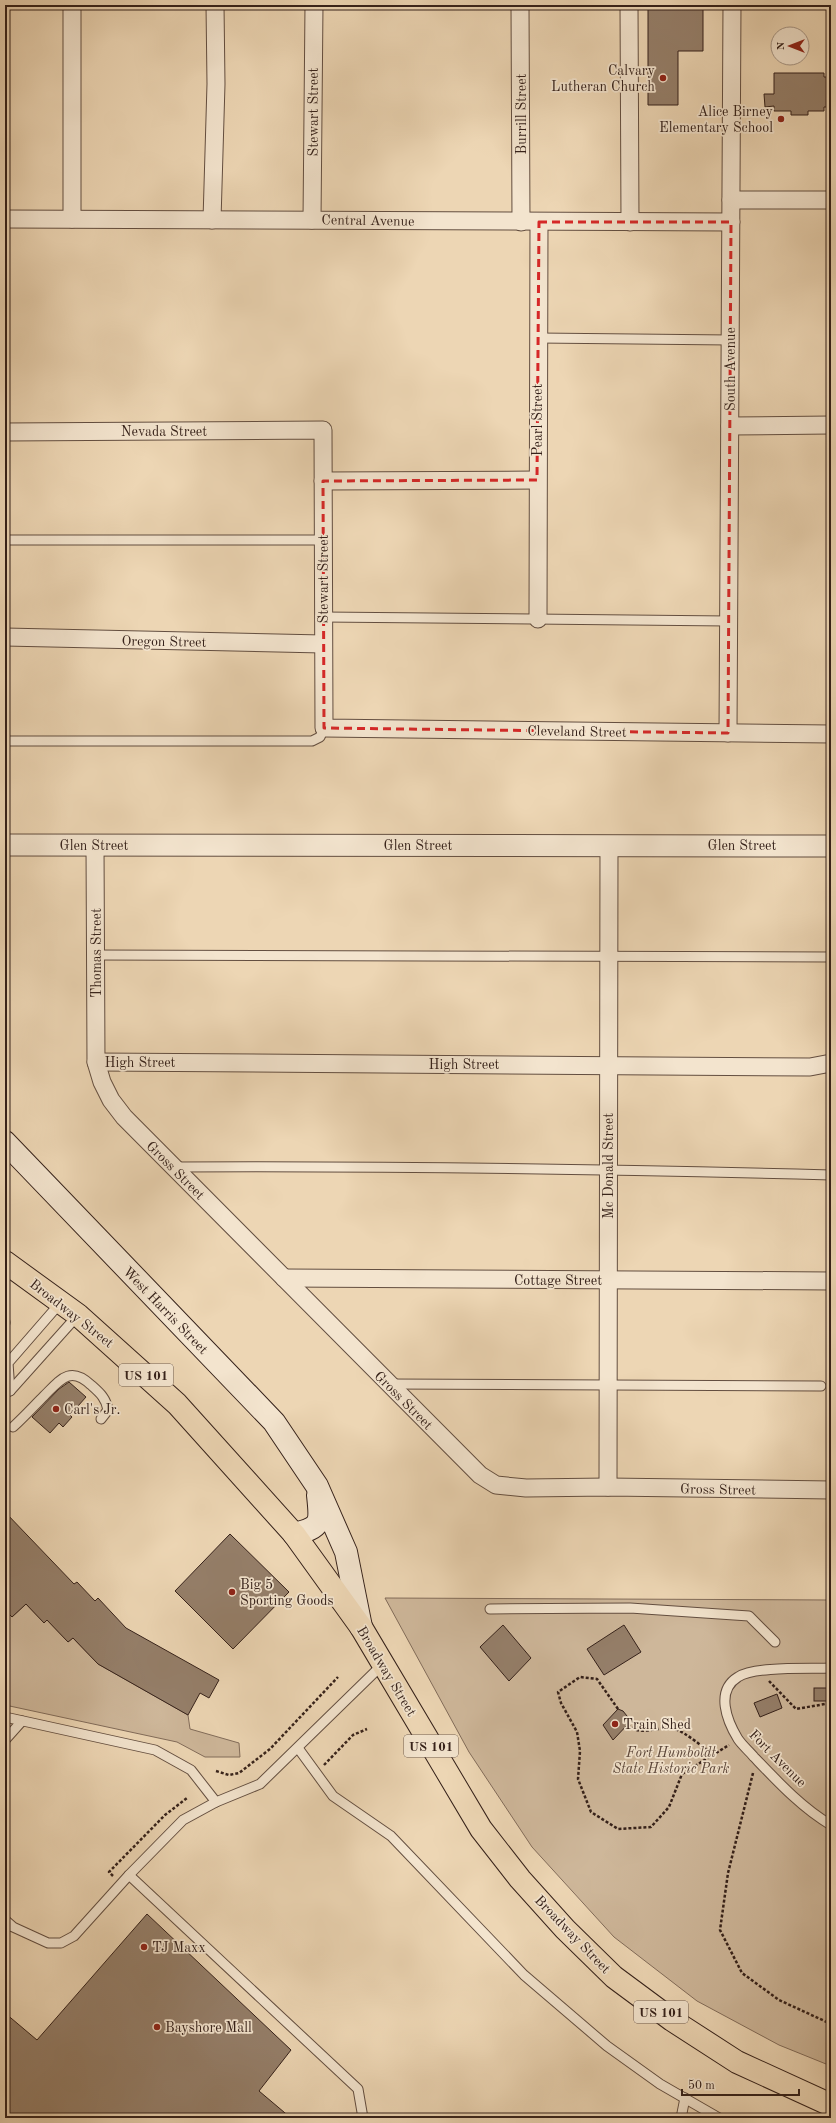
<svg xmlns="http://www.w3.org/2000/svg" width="836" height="2123" viewBox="0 0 836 2123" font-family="'Old Standard TT',serif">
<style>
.green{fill:#ceb79a;stroke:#826c5a}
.building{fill:#957f6a;stroke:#35211a}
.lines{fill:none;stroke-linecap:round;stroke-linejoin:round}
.service-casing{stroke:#634e40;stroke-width:11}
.minor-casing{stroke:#634e40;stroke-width:19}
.tertiary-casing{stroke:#634e40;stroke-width:23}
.secondary-casing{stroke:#35211a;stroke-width:24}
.trunk-casing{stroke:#35211a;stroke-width:24}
.path{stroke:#35211a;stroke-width:2.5;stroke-dasharray:3 2;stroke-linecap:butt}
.service{stroke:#f3e4ce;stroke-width:9}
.minor{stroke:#f3e4ce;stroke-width:17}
.tertiary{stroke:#f3e4ce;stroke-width:21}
.secondary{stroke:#f3e4ce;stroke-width:22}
.trunk{stroke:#edd6b4;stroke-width:22}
.marked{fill:none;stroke:#d62828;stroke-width:3;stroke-dasharray:8 5;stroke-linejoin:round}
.poi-dot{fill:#8f2418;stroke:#f3e4ce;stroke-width:1.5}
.labels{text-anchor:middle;stroke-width:3.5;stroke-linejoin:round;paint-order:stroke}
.shield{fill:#f3e4ce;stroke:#6e5c50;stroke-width:1}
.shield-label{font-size:13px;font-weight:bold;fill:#35211a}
.poi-label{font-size:14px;fill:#35211a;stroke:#f3e4ce;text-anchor:start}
.street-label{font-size:14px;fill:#35211a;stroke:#f3e4ce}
.park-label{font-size:14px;font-style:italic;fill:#5b463a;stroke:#f3e4ce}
</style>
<rect width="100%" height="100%" fill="#edd6b4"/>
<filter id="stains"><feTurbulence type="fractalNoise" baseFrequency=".005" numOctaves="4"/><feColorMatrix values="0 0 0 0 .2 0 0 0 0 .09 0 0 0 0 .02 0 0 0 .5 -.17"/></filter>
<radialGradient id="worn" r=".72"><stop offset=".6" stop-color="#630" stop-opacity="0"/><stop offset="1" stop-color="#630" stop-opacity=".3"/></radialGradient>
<!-- green -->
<g class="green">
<polygon points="385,1598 831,1600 831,2066 779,2045 697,2001 614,1937 532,1847 469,1752"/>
<polygon points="26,1604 44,1623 47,1620 68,1642 73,1638 98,1664 188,1715 190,1729 239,1743 240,1757 205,1757 177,1742 5,1705 5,1610 12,1617"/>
</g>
<!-- building -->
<g class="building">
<polygon points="648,5 703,5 703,51 678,51 678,105 648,105"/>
<polygon points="774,73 824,73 824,77 831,77 831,107 824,107 824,111 808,111 808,115 791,115 791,111 774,111 774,106 765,107 764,94 774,94"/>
<polygon points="69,1382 86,1397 70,1415 72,1417 63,1427 59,1423 50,1433 32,1417 59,1389"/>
<polygon points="5,1512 74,1584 77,1582 95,1601 98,1598 126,1628 219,1680 209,1698 200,1693 188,1715 98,1664 73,1638 68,1642 47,1620 44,1623 26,1604 12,1617 5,1610"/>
<polygon points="230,1534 289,1592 233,1649 175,1591"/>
<polygon points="503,1625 531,1658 509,1681 480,1647"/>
<polygon points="624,1625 641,1652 604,1675 587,1649"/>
<rect x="814" y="1688" width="17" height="13"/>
<polygon points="777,1694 782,1708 760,1717 754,1703"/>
<polygon points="618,1709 623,1711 631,1721 613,1740 603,1725"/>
<polygon points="147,1914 291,2050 259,2091 291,2118 5,2118 5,2013 37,2040"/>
</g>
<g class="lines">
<defs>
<g id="service">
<polyline points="538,338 730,340"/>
<polyline points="5,540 323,540"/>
<polyline points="323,617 728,621"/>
<polyline points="5,741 312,741 320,737 324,728"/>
<polyline points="96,955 831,957"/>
<path d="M 174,1167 C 393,1166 612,1169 831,1175"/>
<polyline points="5,1322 5,1323"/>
<polyline points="389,1384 821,1386"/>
<polyline points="10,1391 8,1363 61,1302"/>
<polyline points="10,1391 78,1315"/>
<path d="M 13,1427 C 24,1417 34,1406 44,1396 C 60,1380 70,1365 91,1385 C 100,1393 106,1398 108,1410 L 101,1419"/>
<polyline points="490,1609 630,1608 749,1616 775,1642"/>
<path d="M 831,1668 C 809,1669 755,1666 738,1677 C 715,1691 727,1721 738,1739 C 742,1745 749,1751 754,1757 C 777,1781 802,1808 831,1825"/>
<polyline points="5,1717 155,1750 191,1770 216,1802"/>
<polyline points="5,1740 22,1721"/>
<polyline points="298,1748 333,1796 391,1836 524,1975 607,2046 660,2084 719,2118"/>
<polyline points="129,1875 358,2089 363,2118"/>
<polyline points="5,1920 13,1927 48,1943 61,1943 74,1936 129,1875 183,1820 216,1802 260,1784 383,1664"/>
<polyline points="681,2118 685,2098"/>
</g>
<g id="minor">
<polyline points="520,5 521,222"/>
<polyline points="629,5 630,222"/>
<polyline points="731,200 831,200"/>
<polyline points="5,219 731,222"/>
<polyline points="72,219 72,5"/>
<polyline points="212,220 216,84 215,5"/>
<polyline points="312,220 314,5"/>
<polyline points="730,426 831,425"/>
<polyline points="5,432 323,430 324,728 831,734"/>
<polyline points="323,481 537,480"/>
<polyline points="538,619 539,222"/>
<polyline points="5,637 323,644"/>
<polyline points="728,733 732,5"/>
<polyline points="95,845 96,1062 102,1082 111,1100 124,1117 480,1475 496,1485 526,1488 608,1487 831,1490"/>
<polyline points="96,1062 810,1067 831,1063"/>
<polyline points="284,1278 831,1281"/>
<polyline points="608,1487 609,845"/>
</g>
<polyline id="tertiary" points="5,845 831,846"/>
<g id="secondary">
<polyline points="5,1142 274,1422 317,1486 346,1552 361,1627"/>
<path d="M 294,1534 C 322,1527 321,1523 318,1495"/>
</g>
<polyline id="trunk" points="5,1262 78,1315 177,1404 294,1534 361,1627 481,1829 520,1879 565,1929 614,1977 672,2020 737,2062 831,2105"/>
</defs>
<!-- service casing -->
<use href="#service" class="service-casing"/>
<!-- minor casing -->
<use href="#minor" class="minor-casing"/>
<!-- tertiary casing -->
<use href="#tertiary" class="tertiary-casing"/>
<!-- secondary casing -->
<use href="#secondary" class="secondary-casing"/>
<!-- trunk casing -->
<use href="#trunk" class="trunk-casing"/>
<!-- path -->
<g class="path">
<polyline points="769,1681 796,1709 831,1703"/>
<polyline points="618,1709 597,1679 580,1677 558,1692 561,1703 577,1732 580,1751 578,1779 591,1812 618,1829 651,1827 669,1807 682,1774 729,1745"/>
<path d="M 628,1724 C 638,1738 659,1725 675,1729 C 685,1732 704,1748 714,1755"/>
<polyline points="324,1765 353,1735 367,1729"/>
<polyline points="216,1771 229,1775 239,1773 270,1749 338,1677"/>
<polyline points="753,1773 728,1873 720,1930 742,1973 779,2000 831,2024"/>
<polyline points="113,1876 109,1872 165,1815 187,1798"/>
</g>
<!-- service -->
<use href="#service" class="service"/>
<!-- minor -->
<use href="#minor" class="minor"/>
<!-- tertiary -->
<use href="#tertiary" class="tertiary"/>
<!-- secondary -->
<use href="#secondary" class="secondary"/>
<!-- trunk -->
<use href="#trunk" class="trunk"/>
</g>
<!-- marked area -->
<path class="marked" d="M 539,222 L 731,222 L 728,733 L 324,728 L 323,481 L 537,480 Z"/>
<!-- markers -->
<g class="poi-dot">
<circle cx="663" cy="78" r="4"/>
<circle cx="781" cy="119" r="4"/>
<circle cx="56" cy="1409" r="4"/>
<circle cx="232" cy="1592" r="4"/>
<circle cx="615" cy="1724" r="4"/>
<circle cx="144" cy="1947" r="4"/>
<circle cx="157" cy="2027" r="4"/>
</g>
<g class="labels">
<!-- shield labels -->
<g class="shield">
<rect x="119" y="1364" width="54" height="22" rx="3"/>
<rect x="404" y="1735" width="54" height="22" rx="3"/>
<rect x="634" y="2001" width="54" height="22" rx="3"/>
</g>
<g class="shield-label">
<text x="146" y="1380">US 101</text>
<text x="431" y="1751">US 101</text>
<text x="661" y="2017">US 101</text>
</g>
<!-- poi labels -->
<g class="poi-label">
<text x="655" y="75" text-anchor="end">Calvary<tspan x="655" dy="16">Lutheran Church</tspan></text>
<text x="773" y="116" text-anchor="end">Alice Birney<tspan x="773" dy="16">Elementary School</tspan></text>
<text x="64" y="1414">Carl's Jr.</text>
<text x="240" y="1589">Big 5<tspan x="240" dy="16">Sporting Goods</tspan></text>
<text x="623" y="1729">Train Shed</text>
<text x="152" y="1952">TJ Maxx</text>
<text x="165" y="2032">Bayshore Mall</text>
</g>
<!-- street labels -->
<g class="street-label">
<text transform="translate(313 112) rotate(-90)" y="5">Stewart Street</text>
<text transform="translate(521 114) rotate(-90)" y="5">Burrill Street</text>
<text transform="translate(368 220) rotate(1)" y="5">Central Avenue</text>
<text transform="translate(730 369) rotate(-90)" y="5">South Avenue</text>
<text transform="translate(537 420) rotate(-90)" y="5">Pearl Street</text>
<text x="164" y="436">Nevada Street</text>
<text transform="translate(323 579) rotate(-90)" y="5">Stewart Street</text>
<text transform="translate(164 641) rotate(1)" y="5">Oregon Street</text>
<text transform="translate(577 731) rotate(1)" y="5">Cleveland Street</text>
<text x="94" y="850">Glen Street</text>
<text x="418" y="850">Glen Street</text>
<text x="742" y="850">Glen Street</text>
<text transform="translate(96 953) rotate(-90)" y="5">Thomas Street</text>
<text x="140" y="1067">High Street</text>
<text x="464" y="1069">High Street</text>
<text transform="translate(608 1166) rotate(-90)" y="5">Mc Donald Street</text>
<text transform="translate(176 1170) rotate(45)" y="5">Gross Street</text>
<text x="558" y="1285">Cottage Street</text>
<text transform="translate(166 1310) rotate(46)" y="5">West Harris Street</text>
<text transform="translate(72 1313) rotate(38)" y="5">Broadway Street</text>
<text transform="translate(404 1400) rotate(45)" y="5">Gross Street</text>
<text transform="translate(718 1489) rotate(1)" y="5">Gross Street</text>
<text transform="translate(387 1671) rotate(59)" y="5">Broadway Street</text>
<text transform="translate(778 1758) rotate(45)" y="5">Fort Avenue</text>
<text transform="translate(573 1934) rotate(46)" y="5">Broadway Street</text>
</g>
<!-- park labels -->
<g class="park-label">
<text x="671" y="1757">Fort Humboldt<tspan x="671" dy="16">State Historic Park</tspan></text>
</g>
</g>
<!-- margin -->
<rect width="836" height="2123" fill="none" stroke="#edd6b4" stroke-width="20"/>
<rect x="6" y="6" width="824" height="2111" fill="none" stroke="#35211a" stroke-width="2"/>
<rect x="10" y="10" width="816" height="2103" fill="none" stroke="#35211a"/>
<!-- north arrow -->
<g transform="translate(790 46) rotate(270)"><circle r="19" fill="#f3e4ce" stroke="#a79686"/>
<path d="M0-3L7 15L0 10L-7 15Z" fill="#8f2418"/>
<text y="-6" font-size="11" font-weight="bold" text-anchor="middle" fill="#35211a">N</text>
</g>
<!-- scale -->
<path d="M682 2089v6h117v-6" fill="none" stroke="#35211a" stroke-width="2"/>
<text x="688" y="2089" font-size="12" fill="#35211a" stroke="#f3e4ce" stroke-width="3" paint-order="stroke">50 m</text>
<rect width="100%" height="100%" filter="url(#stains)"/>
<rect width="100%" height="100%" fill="url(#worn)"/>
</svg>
